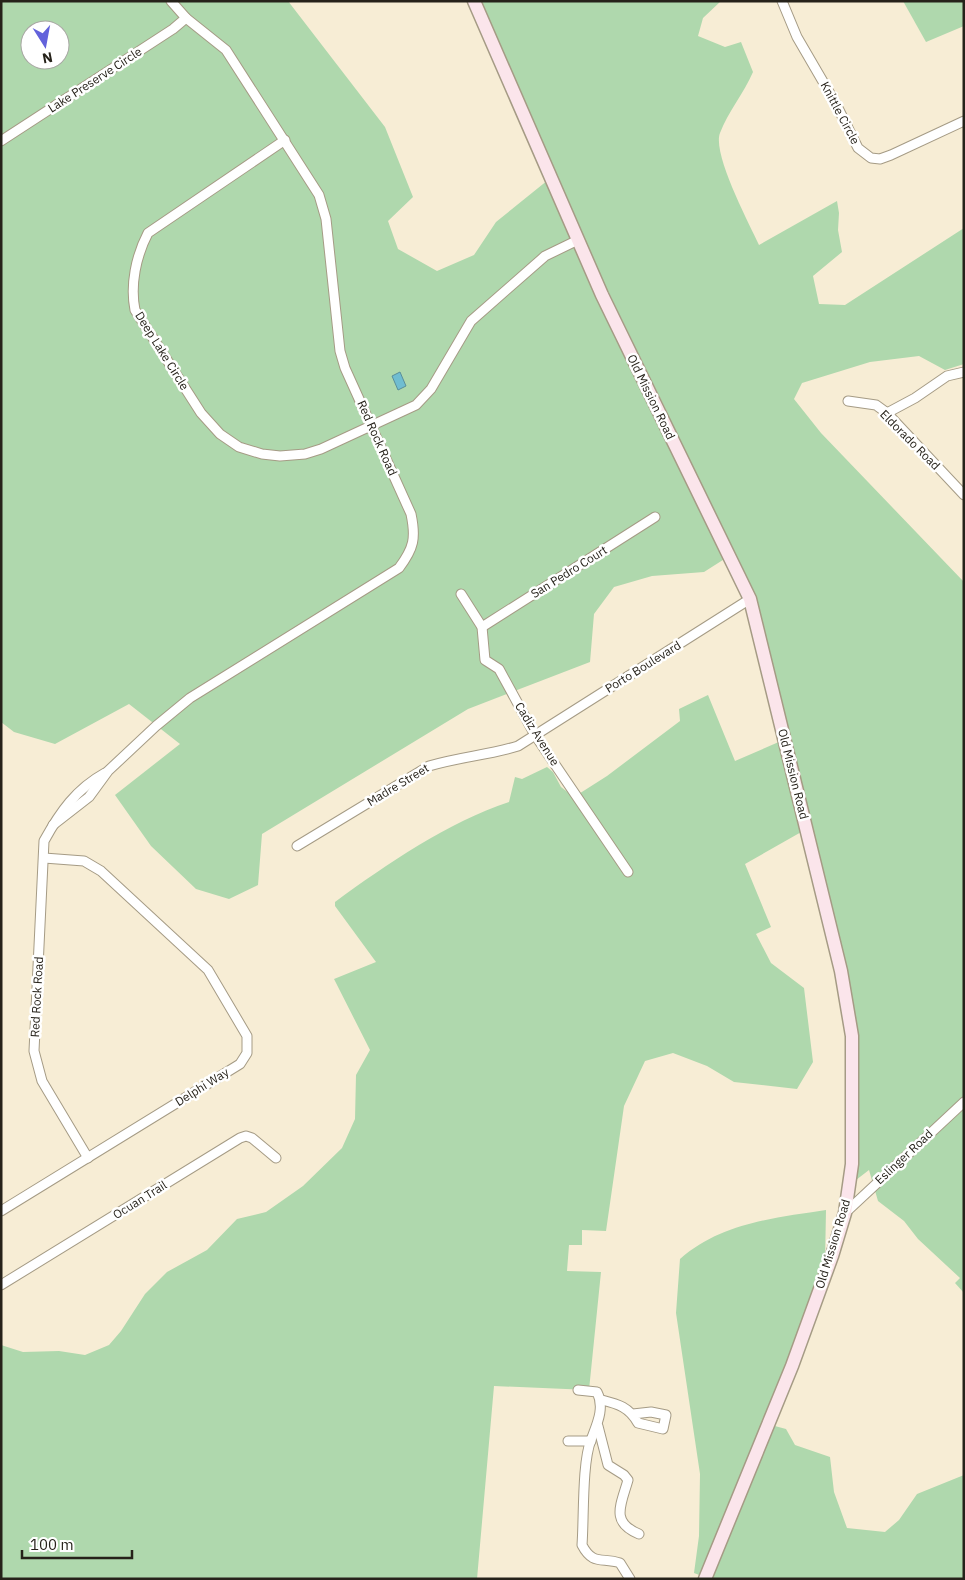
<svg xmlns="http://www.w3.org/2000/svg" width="965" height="1580" viewBox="0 0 965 1580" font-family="'IBM Plex Sans',sans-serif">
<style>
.green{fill:#afd8ad;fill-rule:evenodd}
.water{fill:#70bdd1;stroke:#5a8e9a}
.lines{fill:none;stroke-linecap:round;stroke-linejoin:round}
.street-casing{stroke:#a59b85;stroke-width:11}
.secondary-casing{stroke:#a59b85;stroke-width:15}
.street{stroke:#fff;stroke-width:9}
.secondary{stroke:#fbe5eb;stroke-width:12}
.labels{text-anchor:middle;stroke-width:5;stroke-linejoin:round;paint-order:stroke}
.street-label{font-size:12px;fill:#26221a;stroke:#fff}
</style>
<rect width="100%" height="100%" fill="#f7edd5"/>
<!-- green -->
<g class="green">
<path d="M 1,1 L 288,1 L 385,127 L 413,197 L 388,221 L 398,249 L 437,271 L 474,255 L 496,222 L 548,180 L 726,558 L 704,572 L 652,576 L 614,587 L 594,614 L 590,662 L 468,709 L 262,834 L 258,885 L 229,899 L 196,889 L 151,846 L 115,795 L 180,744 L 129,704 L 55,744 L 14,732 L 1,722 ZM 30,30 L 60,30 L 60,60 L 30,60 Z"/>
<path d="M 478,1 L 721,1 L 703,18 L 698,36 L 725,47 L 741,42 L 753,72 C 744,93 728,112 720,133 C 712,154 749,223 759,245 L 837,201 L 839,213 L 838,230 L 842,252 L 813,276 L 819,304 L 845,305 L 964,228 L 964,364 L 945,370 L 919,356 L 870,362 L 802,383 L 794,399 L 821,433 L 964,582 L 964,1293 L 955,1283 L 960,1278 L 918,1239 L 904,1221 L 878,1201 L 869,1170 L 856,1180 L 855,1035 L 770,660 L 665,408 L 602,279 Z"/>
<polygon points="903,1 964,1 964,26 926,42"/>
<path d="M 708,695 L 735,761 L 781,741 L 803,831 L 745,864 L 771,927 L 756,934 L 771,963 L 804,988 L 813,1062 L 797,1089 L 734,1082 L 707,1066 L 673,1053 L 645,1061 L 624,1106 L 606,1231 L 582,1230 L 582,1245 L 569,1245 L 567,1271 L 601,1272 L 589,1390 L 494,1386 L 477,1579 L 1,1579 L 1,1345 L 23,1352 L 59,1351 L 85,1355 L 109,1345 L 121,1331 L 145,1294 L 167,1272 L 207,1250 L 237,1219 L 266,1212 L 303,1186 L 342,1148 L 355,1119 L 356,1075 L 370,1050 L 334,979 L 376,962 L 335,906 L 335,902 C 387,864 448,822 509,802 L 515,777 L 522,779 L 547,767 L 553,772 L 561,787 L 574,797 L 607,776 L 680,721 L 679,709 Z"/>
<path d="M 826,1210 L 825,1262 L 800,1334 L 702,1576 L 694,1573 L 699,1536 L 700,1474 L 676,1313 L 680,1259 C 721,1223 774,1218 826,1210 Z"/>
<polygon points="771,1425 786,1429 795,1445 830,1457 834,1492 847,1528 885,1532 899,1520 917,1494 964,1475 964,1579 709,1579"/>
</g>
<!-- water -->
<polygon class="water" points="400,372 406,386 398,390 392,376"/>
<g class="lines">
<defs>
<g id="street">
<polyline points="782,1 797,37 836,104 858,148 871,158 880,159 891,155 964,121"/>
<path d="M 285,140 L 148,233 C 136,256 130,285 135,310 L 201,413 L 220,434 L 239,447 L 262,454 L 280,456 L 305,454 L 321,449 L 416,405 L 431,389 L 471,321 L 545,256 L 578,240"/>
<polyline points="1,141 173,29 186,18"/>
<polyline points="848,401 876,405 887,413 964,495"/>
<polyline points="887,413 915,398 947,376 964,372"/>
<polyline points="461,594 482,627 485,660 499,669 535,735 628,872"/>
<polyline points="482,627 655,517"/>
<path d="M 53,825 L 89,797 L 108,771 L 156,726 L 190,698 L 399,568 C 414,548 416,538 411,514 L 345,368 L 340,351 L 326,219 L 319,195 L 226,50 L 186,18 L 171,1"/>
<path d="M 297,846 L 429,766 C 459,757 489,755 518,746 L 750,599"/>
<path d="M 88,1158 L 42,1081 L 34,1051 L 44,841 C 60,812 76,789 105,773"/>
<polyline points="1,1211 240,1064 247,1053 247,1036 208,970 101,871 84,861 44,858"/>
<polyline points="845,1213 964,1102"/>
<polyline points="1,1285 240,1138 246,1136 252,1138 276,1158"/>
<path d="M 578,1390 L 597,1392 C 605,1408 597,1424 591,1440 C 582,1462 584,1519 582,1545 C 593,1566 602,1557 620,1563 L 630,1579"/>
<path d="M 602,1400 C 618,1404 629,1407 638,1423 L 663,1429 L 666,1415 L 651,1412 L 633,1414"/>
<path d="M 598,1426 L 608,1465 L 624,1475 L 628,1480 C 621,1505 610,1522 639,1534"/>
<polyline points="568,1441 591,1441"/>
</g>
<polyline id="secondary" points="474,1 602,295 750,599 841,971 852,1036 852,1164 845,1213 832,1256 792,1366 705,1579"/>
</defs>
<!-- street casing -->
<use href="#street" class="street-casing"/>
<!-- secondary casing -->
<use href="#secondary" class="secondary-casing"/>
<!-- street -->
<use href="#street" class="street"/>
<!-- secondary -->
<use href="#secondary" class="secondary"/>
</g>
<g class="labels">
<!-- street labels -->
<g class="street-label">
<text transform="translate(95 80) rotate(-33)" y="4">Lake Preserve Circle</text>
<text transform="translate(840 113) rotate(62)" y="4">Knittle Circle</text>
<text transform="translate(162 351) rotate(58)" y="4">Deep Lake Circle</text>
<text transform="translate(651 397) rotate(64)" y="4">Old Mission Road</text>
<text transform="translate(377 438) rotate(66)" y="4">Red Rock Road</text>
<text transform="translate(910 440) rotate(45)" y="4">Eldorado Road</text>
<text transform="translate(569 572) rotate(-32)" y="4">San Pedro Court</text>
<text transform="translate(643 667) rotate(-32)" y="4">Porto Boulevard</text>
<text transform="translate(537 734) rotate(58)" y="4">Cadiz Avenue</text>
<text transform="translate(793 774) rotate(76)" y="4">Old Mission Road</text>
<text transform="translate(398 785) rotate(-31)" y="4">Madre Street</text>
<text transform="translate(37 997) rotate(-87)" y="4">Red Rock Road</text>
<text transform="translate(202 1087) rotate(-32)" y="4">Delphi Way</text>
<text transform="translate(904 1157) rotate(-43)" y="4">Eslinger Road</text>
<text transform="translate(140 1200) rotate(-32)" y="4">Ocuan Trail</text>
<text transform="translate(833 1244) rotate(-73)" y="4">Old Mission Road</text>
</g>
</g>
<!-- border -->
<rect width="965" height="1580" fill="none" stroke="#26221a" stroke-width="5"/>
<!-- north arrow -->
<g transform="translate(45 45) rotate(169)"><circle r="24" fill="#ffffff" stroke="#a8a7a3"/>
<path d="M0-4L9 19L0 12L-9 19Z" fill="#6362db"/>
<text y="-8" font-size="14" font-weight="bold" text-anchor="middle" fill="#26221a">N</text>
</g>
<!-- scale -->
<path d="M22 1550v8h110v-8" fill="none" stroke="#26221a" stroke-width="2.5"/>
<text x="30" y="1550" font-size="15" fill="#26221a" stroke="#ffffff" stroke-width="4" paint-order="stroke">100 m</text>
</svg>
